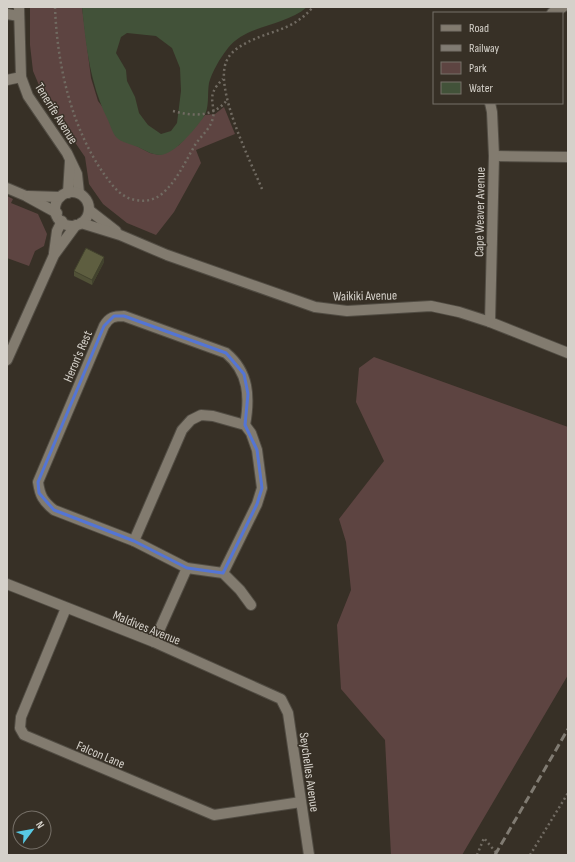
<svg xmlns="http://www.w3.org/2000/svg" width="575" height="862" viewBox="0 0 575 862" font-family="'Sofia Sans Condensed',sans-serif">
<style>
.green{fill:#5d4441}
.water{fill:#425239;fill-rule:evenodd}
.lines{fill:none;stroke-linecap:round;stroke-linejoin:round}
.minor-casing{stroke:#514c43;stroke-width:12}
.path{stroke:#716b62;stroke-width:2.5;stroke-dasharray:2 3;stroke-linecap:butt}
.minor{stroke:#827b6f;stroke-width:10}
.rail{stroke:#807b72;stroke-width:3;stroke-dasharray:8 4;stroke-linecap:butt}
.wall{fill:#515137}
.shaded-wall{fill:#42422d}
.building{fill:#5e5e40;stroke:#42422d}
.marked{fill:none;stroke:#5475d4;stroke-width:3;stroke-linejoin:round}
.labels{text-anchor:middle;stroke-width:3;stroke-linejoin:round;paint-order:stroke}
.street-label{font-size:13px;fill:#d5d1ca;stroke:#373026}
</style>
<rect width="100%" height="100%" fill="#373026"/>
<!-- green -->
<g class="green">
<polygon points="30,7 82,7 91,78 98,101 129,142 150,153 160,155 179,145 205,115 215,114 224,107 235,134 196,150 201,163 174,212 156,235 127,223 103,204 89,184 85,157 44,97 33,71 30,45"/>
<polygon points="7,196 13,199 11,203 38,214 47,234 44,246 35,251 29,266 7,258"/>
<polygon points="374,357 568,427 568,675 462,855 391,855 385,740 341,689 337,625 351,590 346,542 339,519 384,461 356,402 359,368"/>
</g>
<!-- water -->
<path class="water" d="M 82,7 L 307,7 C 284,27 247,24 228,48 C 220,58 212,72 209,83 C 207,94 210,109 203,118 C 195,129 174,155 160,155 C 153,155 146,151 140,148 C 134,145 120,142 116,137 C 112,132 110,124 107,118 C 90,83 86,46 82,7 ZM 127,33 L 156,36 L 172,48 L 180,68 L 181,91 L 177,123 L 171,131 L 161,134 L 148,125 L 139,113 L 135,97 L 127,81 L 126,70 L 116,53 L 121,37 Z"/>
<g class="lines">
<defs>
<g id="minor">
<polyline points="19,7 21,77 28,96 67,153 77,174 79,193"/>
<polyline points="552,13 563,7"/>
<polyline points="7,14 19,16"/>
<polyline points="7,80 21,77"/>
<polyline points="494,156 568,157"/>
<polyline points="7,188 26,196 57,213"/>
<circle cx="72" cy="209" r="17"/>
<polyline points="68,193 70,161"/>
<polyline points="28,196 60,197"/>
<polyline points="89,210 116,231"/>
<polyline points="81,223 120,235 167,255 315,307 347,311 431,306 459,312 490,322 568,353"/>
<polyline points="54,253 57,231 62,221"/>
<polyline points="490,322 494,156 492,112 490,103"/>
<polyline points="7,360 54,255 76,225"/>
<path d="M 245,425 C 250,397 249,372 226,353 L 124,316 C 114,316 109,317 104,326 L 38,482 C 40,496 43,501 54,510 L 134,541 L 187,568 L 223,573 L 240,590 L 251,605"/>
<polyline points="134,541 182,430 191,420 201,415 213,416 245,425 251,433 257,450 262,488 257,504 223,573"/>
<polyline points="7,584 154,642 281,699 288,713 309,855"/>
<polyline points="66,608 21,717 20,728 24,735 214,815 301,802"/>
<polyline points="154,642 187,568"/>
</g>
</defs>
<!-- minor casing -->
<use href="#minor" class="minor-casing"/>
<!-- path -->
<g class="path">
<path d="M 55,7 C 57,64 71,127 104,174 C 112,185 120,197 135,200 C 146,202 155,200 163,193 C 178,179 185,162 195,145 C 200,137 209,130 212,121 C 218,105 203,98 223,79"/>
<path d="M 173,111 C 192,116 213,118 227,100"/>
<path d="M 262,189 C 250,160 213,87 227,60 C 231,51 242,45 250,41 C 276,29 293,30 313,7"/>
<polyline points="477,855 484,838 498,855"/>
<polyline points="530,855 568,793"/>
</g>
<!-- minor -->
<use href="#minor" class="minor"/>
<!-- rail -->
<polyline class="rail" points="495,855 568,729"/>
</g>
<!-- wall -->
<polygon class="wall" points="104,262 92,285 74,276 74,271"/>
<!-- shaded-wall -->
<polygon class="shaded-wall" points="104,257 104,262 92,285 92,280"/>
<!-- building -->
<polygon class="building" points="86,248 104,257 92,280 74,271"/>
<!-- marked area -->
<path class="marked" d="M 114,316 L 124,316 L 226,353 L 244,374 L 248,394 L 245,425 L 257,450 L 262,488 L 257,504 L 223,573 L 187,568 L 134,541 L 54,510 L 39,493 L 38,482 L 104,326 Z"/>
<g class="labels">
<!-- street labels -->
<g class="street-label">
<text transform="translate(57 113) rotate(58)" y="5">Tenerife Avenue</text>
<text transform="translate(479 212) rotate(-89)" y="5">Cape Weaver Avenue</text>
<text transform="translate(365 295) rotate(-1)" y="5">Waikiki Avenue</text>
<text transform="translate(77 356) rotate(-67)" y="5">Heron's Rest</text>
<text transform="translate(147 627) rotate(22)" y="5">Maldives Avenue</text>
<text transform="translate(101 754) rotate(23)" y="5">Falcon Lane</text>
<text transform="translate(310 772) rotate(82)" y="5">Seychelles Avenue</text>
</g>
</g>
<!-- border -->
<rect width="575" height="862" fill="none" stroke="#d5d1ca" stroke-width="16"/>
<!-- legend -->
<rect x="433" y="12" width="130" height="92" fill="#373026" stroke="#767068"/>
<rect x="441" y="25" width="20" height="6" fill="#827b6f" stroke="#767068"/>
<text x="469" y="32" font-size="12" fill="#d5d1ca">Road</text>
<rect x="441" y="45" width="20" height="6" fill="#807b72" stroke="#767068"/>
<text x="469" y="52" font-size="12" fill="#d5d1ca">Railway</text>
<rect x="441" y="62" width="20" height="12" fill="#5d4441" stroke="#767068"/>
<text x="469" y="72" font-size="12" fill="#d5d1ca">Park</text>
<rect x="441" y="82" width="20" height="12" fill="#425239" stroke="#767068"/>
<text x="469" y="92" font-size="12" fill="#d5d1ca">Water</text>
<!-- north arrow -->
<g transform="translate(32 830) rotate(58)"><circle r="19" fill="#373026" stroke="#767068"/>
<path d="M0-3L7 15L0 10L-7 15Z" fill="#58c9e3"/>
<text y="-6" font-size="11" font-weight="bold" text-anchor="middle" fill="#d5d1ca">N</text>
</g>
</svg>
